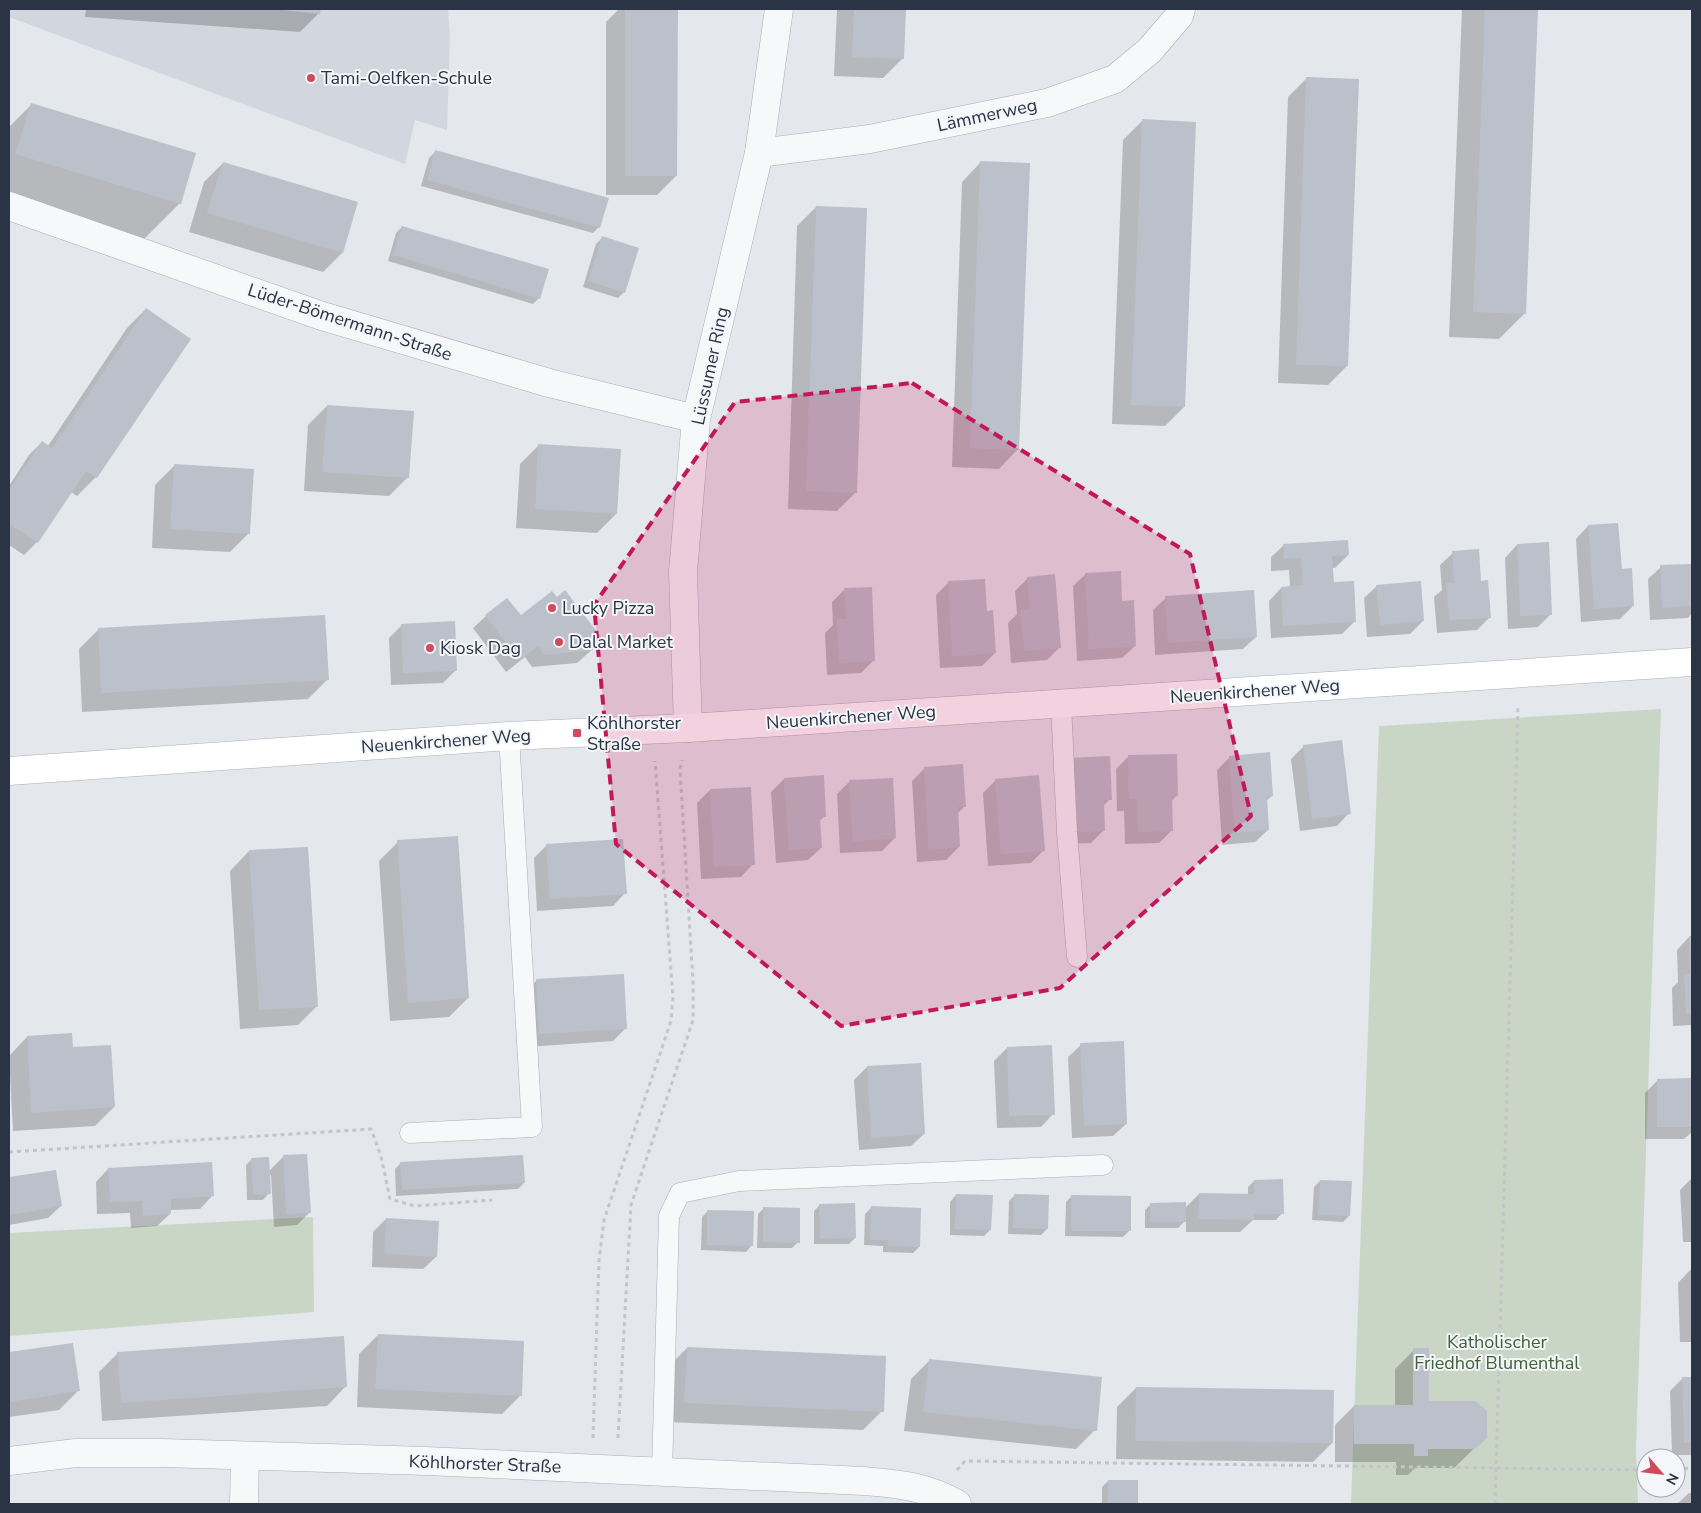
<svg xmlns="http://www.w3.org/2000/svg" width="1701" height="1513" viewBox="0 0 1701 1513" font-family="'Nunito Sans',sans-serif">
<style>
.built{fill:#d2d6de}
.green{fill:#c9d6c5}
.shadow{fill:#0003}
.building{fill:#bbc0ca}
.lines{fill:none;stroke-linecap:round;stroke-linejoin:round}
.lane-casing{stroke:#a9aeb7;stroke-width:21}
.street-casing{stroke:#a9aeb7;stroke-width:29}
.secondary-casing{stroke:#a9aeb7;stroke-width:29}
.path{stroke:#c2c5cb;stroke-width:3;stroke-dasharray:4 4;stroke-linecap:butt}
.lane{stroke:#f7f8fa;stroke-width:20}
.street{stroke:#f7f8fa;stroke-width:28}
.secondary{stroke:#fff;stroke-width:28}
.marked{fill:#c2185b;fill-opacity:0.2;stroke:#c2185b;stroke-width:4;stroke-dasharray:10 6;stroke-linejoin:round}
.poi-dot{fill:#d1495b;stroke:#f4f6f9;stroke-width:2}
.labels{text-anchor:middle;stroke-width:4;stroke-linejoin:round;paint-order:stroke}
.poi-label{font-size:18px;fill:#2b3445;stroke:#f4f6f9;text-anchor:start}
.street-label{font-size:18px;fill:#2b3445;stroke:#f4f6f9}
.park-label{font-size:18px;fill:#3f6138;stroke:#f4f6f9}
</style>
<rect width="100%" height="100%" fill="#e4e7ec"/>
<!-- built -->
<polygon class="built" points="9,9 448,9 450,36 447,130 415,120 405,164 9,17"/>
<!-- green -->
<g class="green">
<polygon points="1661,709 1636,1448 1638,1504 1351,1504 1379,726"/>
<polygon points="313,1217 314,1312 9,1336 9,1233"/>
</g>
<!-- shadow -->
<g class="shadow">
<polygon points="86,9 320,9 319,13 300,32 85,17"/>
<polygon points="619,9 676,9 676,176 657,195 606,195 606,22"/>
<polygon points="837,9 905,9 902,59 883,78 834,76"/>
<polygon points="1462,9 1536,9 1524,314 1499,339 1449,337"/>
<polygon points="1307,78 1347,366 1328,385 1278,383 1288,97"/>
<polygon points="31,105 180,203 144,239 9,198 9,127"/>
<polygon points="1142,121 1184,407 1165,426 1112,424 1123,140"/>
<polygon points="435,152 599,227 593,233 421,186 429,158"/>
<polygon points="981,162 1018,449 999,469 952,467 962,182"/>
<polygon points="223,163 357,203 342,253 323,272 189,232 204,182"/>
<polygon points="816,207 856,492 837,511 788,509 797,226"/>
<polygon points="402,227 539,298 533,304 388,261 396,233"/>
<polygon points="602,238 624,292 618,298 583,287 596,244"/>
<polygon points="146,309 96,477 77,496 71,492 37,542 24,555 9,545 9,486 29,455 42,442 48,446 127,328"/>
<polygon points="327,406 408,477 389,496 304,491 308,425"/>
<polygon points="539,445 620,450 616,514 597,533 516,528 520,464"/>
<polygon points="174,466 249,533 230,552 152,548 155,485"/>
<polygon points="1588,526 1633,606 1620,619 1581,622 1576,539"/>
<polygon points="1284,545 1348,555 1335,568 1332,568 1333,583 1355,621 1342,634 1271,638 1269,601 1281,588 1290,587 1289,570 1271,571 1271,557"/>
<polygon points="1517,545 1551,614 1538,627 1508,629 1505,558"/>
<polygon points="1453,553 1480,582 1490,617 1477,630 1437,633 1434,597 1442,590 1440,565"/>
<polygon points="1692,565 1692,613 1688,618 1650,620 1648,579 1661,567"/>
<polygon points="1086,574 1121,602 1135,646 1122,658 1077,661 1073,586"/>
<polygon points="1028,578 1060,647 1047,660 1011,663 1008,623 1017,614 1015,591"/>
<polygon points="949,582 986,612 995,653 982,666 940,668 936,595"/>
<polygon points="1377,586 1423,621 1410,634 1367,637 1364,598"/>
<polygon points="844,590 874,660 861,673 827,675 825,633 833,625 832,602"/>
<polygon points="1166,598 1256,637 1243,649 1155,655 1153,610"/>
<polygon points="486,616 520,617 602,641 577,663 532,667 525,657 506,672 473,628"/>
<polygon points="402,625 456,670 443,683 391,685 389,638"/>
<polygon points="98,630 327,680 308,699 82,712 79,649"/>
<polygon points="1304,746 1349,813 1337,826 1300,831 1291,759"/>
<polygon points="1129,756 1176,796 1171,802 1172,830 1159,843 1125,844 1124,811 1117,811 1116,769"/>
<polygon points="1230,757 1272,796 1266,801 1268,830 1255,842 1222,845 1217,770"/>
<polygon points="925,768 965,806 957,814 959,847 946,860 917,862 912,781"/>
<polygon points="1057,772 1110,799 1103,806 1104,830 1091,843 1060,844"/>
<polygon points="784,779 825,816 819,821 821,848 808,860 776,863 771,792"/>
<polygon points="996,780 1044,850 1031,863 988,866 983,793"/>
<polygon points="850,781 895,838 882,851 840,853 837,794"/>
<polygon points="710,790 753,864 741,877 701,879 697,803"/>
<polygon points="398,842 468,998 449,1017 390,1021 379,861"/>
<polygon points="546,846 625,893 613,906 537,911 534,858"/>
<polygon points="249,851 317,1006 298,1025 240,1029 230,871"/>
<polygon points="1689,937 1692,937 1692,1025 1673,1026 1672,988 1678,982 1677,950"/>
<polygon points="537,980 625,1029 613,1041 527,1047 524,993"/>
<polygon points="27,1037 72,1048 114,1107 95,1126 13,1131 9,1056"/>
<polygon points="1081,1045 1126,1124 1113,1136 1072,1138 1068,1057"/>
<polygon points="1007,1048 1053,1114 1041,1127 997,1128 994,1061"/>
<polygon points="920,1064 924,1134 911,1146 859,1150 854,1080 867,1067"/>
<polygon points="1658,1080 1692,1080 1692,1132 1684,1139 1645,1139 1645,1093"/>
<polygon points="283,1157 309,1213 297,1225 274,1227 271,1175 269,1175 269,1193 263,1200 247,1200 246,1165 252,1159 268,1172"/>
<polygon points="401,1163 524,1183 518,1189 396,1196 395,1169"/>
<polygon points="108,1169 212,1196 200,1209 170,1210 170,1214 157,1226 131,1228 130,1213 97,1214 96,1182"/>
<polygon points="55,1171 61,1206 48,1218 9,1225 9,1178"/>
<polygon points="1692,1178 1692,1242 1683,1242 1680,1190"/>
<polygon points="1254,1181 1282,1213 1276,1220 1253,1220 1240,1232 1186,1232 1186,1220 1178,1228 1145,1228 1145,1210 1151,1204 1184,1209 1199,1194 1248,1195 1248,1187"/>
<polygon points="1320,1181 1349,1216 1343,1222 1312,1220 1314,1187"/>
<polygon points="956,1195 990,1230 984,1236 950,1235 950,1202"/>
<polygon points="1015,1195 1047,1229 1041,1235 1008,1234 1009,1201"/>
<polygon points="1072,1196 1129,1231 1123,1237 1065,1236 1066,1202"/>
<polygon points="820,1205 855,1238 849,1244 814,1244 814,1211"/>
<polygon points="872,1207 919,1247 913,1253 883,1252 883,1246 864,1245 865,1214"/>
<polygon points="764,1208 798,1242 792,1248 757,1248 758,1214"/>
<polygon points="708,1211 752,1245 746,1252 701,1250 702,1217"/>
<polygon points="386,1219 436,1257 423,1269 372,1267 373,1232"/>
<polygon points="1690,1270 1692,1270 1692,1342 1680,1342 1678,1283"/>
<polygon points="378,1335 521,1395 502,1414 357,1407 359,1354"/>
<polygon points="72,1344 78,1391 59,1410 9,1417 9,1353"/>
<polygon points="687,1348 882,1411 863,1430 666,1422 668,1367"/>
<polygon points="1414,1350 1428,1403 1486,1437 1454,1468 1415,1468 1408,1475 1396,1475 1396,1462 1335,1462 1335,1425 1354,1406 1395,1406 1395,1369"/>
<polygon points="118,1353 346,1386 327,1406 102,1421 99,1372"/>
<polygon points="930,1360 1095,1430 1076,1449 904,1431 911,1379"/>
<polygon points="1683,1378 1692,1378 1692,1455 1672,1455 1670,1391"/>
<polygon points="1136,1388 1332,1443 1313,1462 1116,1459 1117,1407"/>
<polygon points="1108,1481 1137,1482 1136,1504 1102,1504 1102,1487"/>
<polygon points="1689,1493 1692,1493 1692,1504 1677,1504"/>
</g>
<!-- building -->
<g class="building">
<polygon points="272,9 321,9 320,14"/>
<polygon points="625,9 678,9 677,176 625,176"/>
<polygon points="854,9 906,9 904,59 852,57"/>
<polygon points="1485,9 1538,9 1526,314 1473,312"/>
<polygon points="1306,77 1359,79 1348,366 1296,365"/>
<polygon points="31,103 196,153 181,204 15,154"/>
<polygon points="1142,119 1196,122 1185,407 1131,405"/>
<polygon points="435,150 609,198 600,228 427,180"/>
<polygon points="980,161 1030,163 1019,450 970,448"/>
<polygon points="223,162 358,202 343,253 207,213"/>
<polygon points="816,206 867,208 857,493 806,491"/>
<polygon points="402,226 549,269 540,299 393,255"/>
<polygon points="602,236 639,248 625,293 588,281"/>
<polygon points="146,308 191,339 97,478 86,471 38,543 9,524 9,490 42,441 52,448"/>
<polygon points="327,405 414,411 409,478 322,472"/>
<polygon points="538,444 621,449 617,514 535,509"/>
<polygon points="174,464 254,469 250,534 170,529"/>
<polygon points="1618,523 1622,569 1632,568 1634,606 1594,609 1588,525"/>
<polygon points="1348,540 1349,555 1332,556 1334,582 1354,581 1356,622 1283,626 1281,587 1303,585 1301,558 1284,559 1283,544"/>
<polygon points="1549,542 1552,615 1520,616 1517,544"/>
<polygon points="1479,549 1481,581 1488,580 1491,618 1449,620 1446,583 1454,583 1452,551"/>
<polygon points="1692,564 1692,606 1662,608 1660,565"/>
<polygon points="1121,571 1122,601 1134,600 1136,646 1089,649 1085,573"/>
<polygon points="1055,574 1061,648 1024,651 1020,610 1030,609 1027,577"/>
<polygon points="985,579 987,611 993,610 996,653 952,656 948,581"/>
<polygon points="1421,581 1424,621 1380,625 1376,585"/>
<polygon points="872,587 875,661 839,663 837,619 846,619 844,588"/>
<polygon points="565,590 604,641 591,650 545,655 538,646 519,660 485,615 507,598 521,615 552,591 557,597"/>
<polygon points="1254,590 1257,637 1168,643 1165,596"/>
<polygon points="325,615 329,680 101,693 98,628"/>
<polygon points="455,621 457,671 403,673 401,624"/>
<polygon points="1342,740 1351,814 1312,819 1303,745"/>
<polygon points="1270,752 1273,796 1267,797 1269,830 1235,833 1229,756"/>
<polygon points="1177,754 1178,796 1172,797 1173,831 1138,832 1137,799 1129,799 1128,755"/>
<polygon points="1110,756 1112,800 1104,800 1105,831 1072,832 1069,758"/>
<polygon points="963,764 966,807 958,807 960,847 929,850 924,767"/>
<polygon points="824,775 826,817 820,817 822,848 789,850 784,778"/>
<polygon points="1039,775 1045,851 1001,854 995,779"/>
<polygon points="893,778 896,838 853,841 849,780"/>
<polygon points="751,787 755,865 714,867 710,789"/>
<polygon points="458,836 469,998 408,1003 397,840"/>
<polygon points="623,839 627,894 550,899 546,844"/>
<polygon points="308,847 318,1007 259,1010 249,850"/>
<polygon points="1689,936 1692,936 1692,1013 1686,1014 1684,974 1690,974"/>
<polygon points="624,974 627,1029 539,1034 536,979"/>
<polygon points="72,1033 73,1047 111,1045 115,1107 31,1113 27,1036"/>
<polygon points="1124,1041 1127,1124 1084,1126 1080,1043"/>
<polygon points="1052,1045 1055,1115 1009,1116 1007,1047"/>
<polygon points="921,1063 925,1134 871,1138 867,1066"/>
<polygon points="1692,1078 1692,1127 1657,1127 1657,1079"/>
<polygon points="307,1154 311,1213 286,1214 283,1155"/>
<polygon points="523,1155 525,1183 402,1190 400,1162"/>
<polygon points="269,1157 271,1194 253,1195 251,1158"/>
<polygon points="212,1162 214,1196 171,1199 171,1214 143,1216 142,1201 110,1202 108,1168"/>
<polygon points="56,1170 62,1206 9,1215 9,1177"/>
<polygon points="1283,1179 1284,1214 1254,1214 1254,1220 1198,1219 1199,1193 1254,1194 1254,1180"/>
<polygon points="1320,1180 1352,1181 1350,1216 1318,1215"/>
<polygon points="956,1194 993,1195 991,1230 955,1229"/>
<polygon points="1014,1194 1049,1195 1048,1229 1013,1228"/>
<polygon points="1071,1195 1131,1196 1131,1231 1071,1231"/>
<polygon points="1186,1202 1186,1222 1150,1222 1150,1203"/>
<polygon points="855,1203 856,1238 820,1239 819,1204"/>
<polygon points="871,1206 921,1208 920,1247 888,1246 888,1240 870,1240"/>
<polygon points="763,1207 800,1208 800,1243 763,1242"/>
<polygon points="707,1210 754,1211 753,1246 707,1245"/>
<polygon points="386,1218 439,1221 437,1257 384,1254"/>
<polygon points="378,1334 524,1341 522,1396 375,1389"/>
<polygon points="344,1336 347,1387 121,1403 117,1352"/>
<polygon points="73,1343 80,1391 9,1402 9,1352"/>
<polygon points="687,1347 886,1356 884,1412 684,1403"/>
<polygon points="1413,1348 1429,1348 1429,1401 1475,1401 1487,1411 1487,1438 1475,1449 1428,1449 1428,1456 1414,1456 1414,1444 1354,1444 1354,1405 1413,1405"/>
<polygon points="929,1359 1102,1377 1097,1431 923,1412"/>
<polygon points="1682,1377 1692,1377 1692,1443 1684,1443"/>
<polygon points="1136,1387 1334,1390 1333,1443 1135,1441"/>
<polygon points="1108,1480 1138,1480 1138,1504 1107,1504"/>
</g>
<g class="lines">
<defs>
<g id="lane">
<polyline points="1061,703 1067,832 1077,957"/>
<polyline points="410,1133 532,1127 509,736"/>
<polyline points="662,1473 669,1216 680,1193 739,1181 1103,1165"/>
</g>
<g id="street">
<polyline points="759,153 870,139 1047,103 1115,79 1149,51 1179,16 1181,9"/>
<polyline points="9,206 322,316 549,383 696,419"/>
<polyline points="688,728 683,572 696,419 759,153 779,9"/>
<path d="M 9,1461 L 76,1453 L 162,1453 L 426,1461 L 864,1481 C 899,1484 925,1486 957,1504"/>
<polyline points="244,1504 245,1457"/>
</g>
<polyline id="secondary" points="9,771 509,736 688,728 1692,662"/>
</defs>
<!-- lane casing -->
<use href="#lane" class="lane-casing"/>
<!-- street casing -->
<use href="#street" class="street-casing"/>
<!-- secondary casing -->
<use href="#secondary" class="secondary-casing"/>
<!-- path -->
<g class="path">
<polyline points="9,1152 371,1129 381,1156 390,1199 415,1206 492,1200"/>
<polyline points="593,1438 599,1260 604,1220 671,1021 673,997 655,761"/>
<polyline points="618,1438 631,1205 693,1020 693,982 680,769 682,760"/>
<polyline points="1676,1469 1692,1468"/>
<polyline points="957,1470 965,1461 1646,1470"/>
<polyline points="1495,1504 1518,705"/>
</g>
<!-- lane -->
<use href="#lane" class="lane"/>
<!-- street -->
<use href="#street" class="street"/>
<!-- secondary -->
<use href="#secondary" class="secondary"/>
</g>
<!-- marked area -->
<path class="marked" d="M 912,383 L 1190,554 L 1251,816 L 1060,988 L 841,1026 L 616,844 L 594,605 L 735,402 Z"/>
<!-- markers -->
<g class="poi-dot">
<circle cx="311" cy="78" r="5"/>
<circle cx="552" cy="608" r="5"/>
<circle cx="559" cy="642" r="5"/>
<circle cx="430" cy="648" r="5"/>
<rect x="572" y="728" width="10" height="10" rx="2.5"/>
</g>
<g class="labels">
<!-- poi labels -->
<g class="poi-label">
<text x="321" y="84">Tami-Oelfken-Schule</text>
<text x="562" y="614">Lucky Pizza</text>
<text x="569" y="648">Dalal Market</text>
<text x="440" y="654">Kiosk Dag</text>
<text x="587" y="729">Köhlhorster<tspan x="587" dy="21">Straße</tspan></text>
</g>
<!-- street labels -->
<g class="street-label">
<text transform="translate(987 115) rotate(-12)" y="6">Lämmerweg</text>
<text transform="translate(350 322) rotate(18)" y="6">Lüder-Bömermann-Straße</text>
<text transform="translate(710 366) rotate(-78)" y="6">Lüssumer Ring</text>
<text transform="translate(1255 691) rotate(-4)" y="6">Neuenkirchener Weg</text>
<text transform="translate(851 717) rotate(-4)" y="6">Neuenkirchener Weg</text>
<text transform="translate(446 741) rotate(-4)" y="6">Neuenkirchener Weg</text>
<text transform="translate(485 1464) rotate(2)" y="6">Köhlhorster Straße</text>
</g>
<!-- park labels -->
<g class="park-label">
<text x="1497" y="1348">Katholischer<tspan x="1497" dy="21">Friedhof Blumenthal</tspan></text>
</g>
</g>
<!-- border -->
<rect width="1701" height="1513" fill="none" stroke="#2b3445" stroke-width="20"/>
<!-- north arrow -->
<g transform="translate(1661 1473) rotate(118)"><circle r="24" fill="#f4f6f9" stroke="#a4a8b1"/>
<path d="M0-4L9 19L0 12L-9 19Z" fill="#d1495b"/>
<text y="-8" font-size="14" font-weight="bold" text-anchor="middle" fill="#2b3445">N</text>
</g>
</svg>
